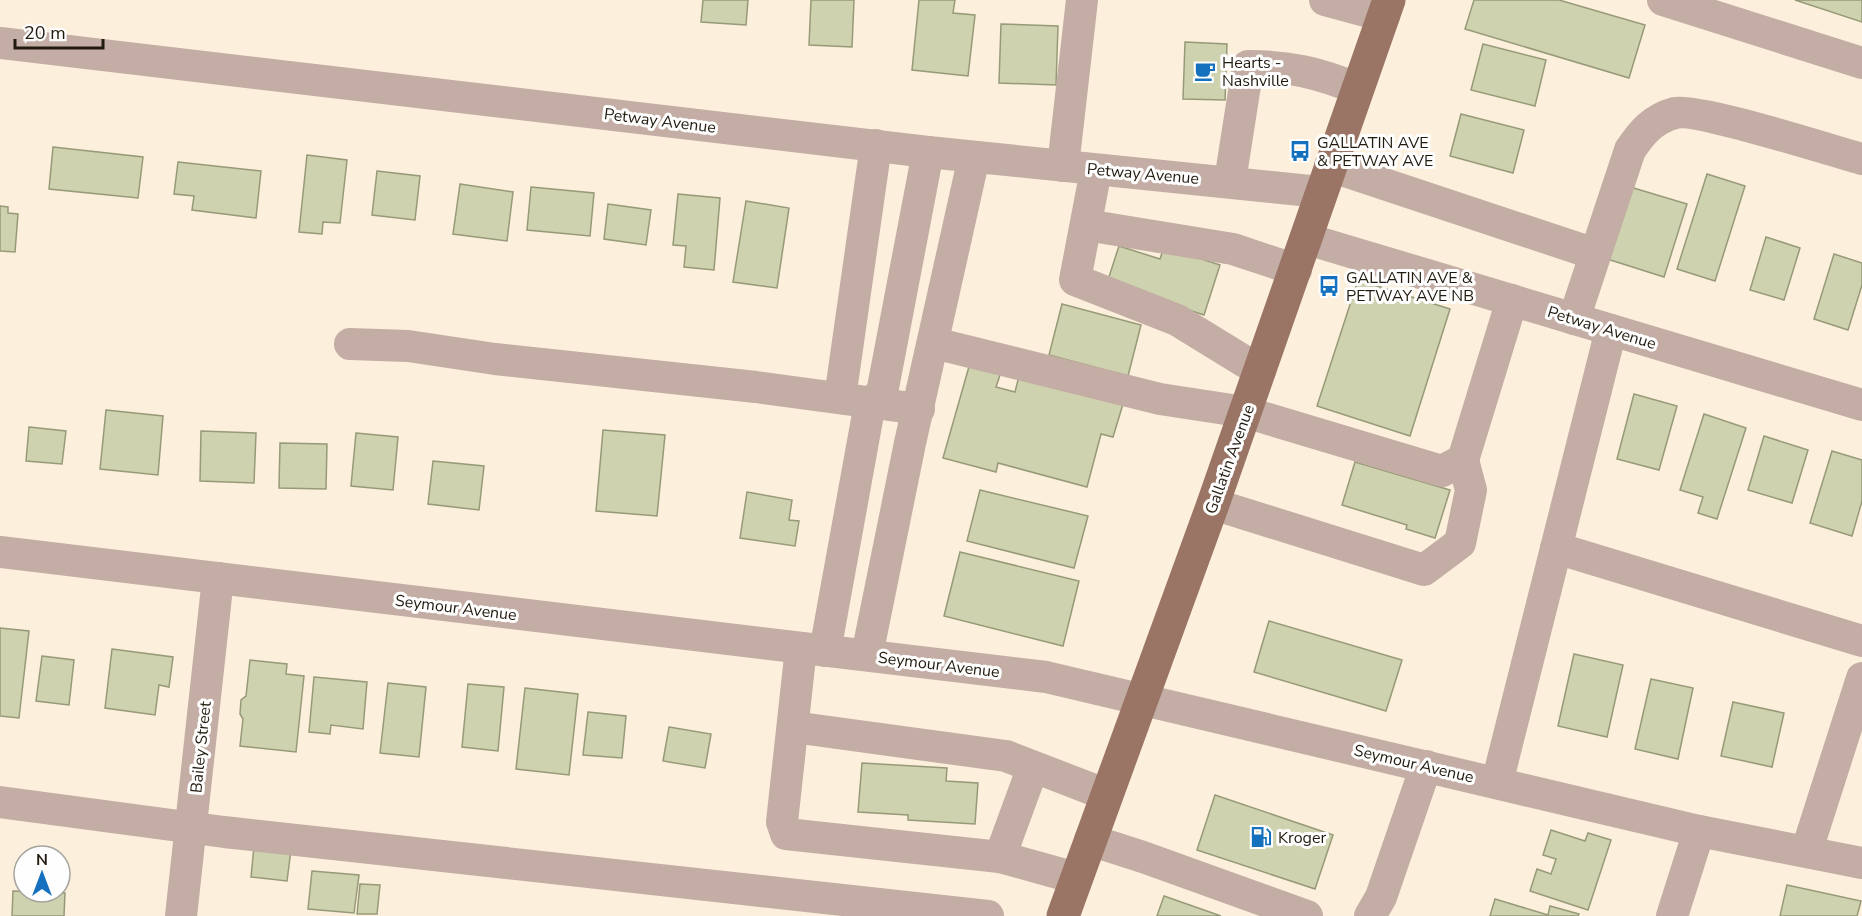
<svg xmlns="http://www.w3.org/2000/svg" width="1862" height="916" viewBox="0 0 1862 916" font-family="'Nunito Sans',sans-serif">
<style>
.building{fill:#cfd2ae;stroke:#979a78;stroke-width:1.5}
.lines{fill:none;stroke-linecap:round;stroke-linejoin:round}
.minor{stroke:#c3ada4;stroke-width:32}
.major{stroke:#9a7465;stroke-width:33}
.labels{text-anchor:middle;stroke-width:6;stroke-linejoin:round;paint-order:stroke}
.poi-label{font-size:16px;fill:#221a0e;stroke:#fefefe;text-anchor:start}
.street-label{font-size:16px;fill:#221a0e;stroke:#fefefe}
</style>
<rect width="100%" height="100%" fill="#fcefdb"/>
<!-- building -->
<g class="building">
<polygon points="703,0 748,0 746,25 701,22"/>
<polygon points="811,0 854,0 852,47 809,45"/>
<polygon points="919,0 955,0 953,13 975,15 968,76 912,70"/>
<polygon points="1474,0 1559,0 1645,25 1629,78 1465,29"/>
<polygon points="1795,0 1862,0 1862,22"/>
<polygon points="1001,24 1058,26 1056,85 999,83"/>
<polygon points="1185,42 1227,44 1225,100 1183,99"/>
<polygon points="1483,44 1546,60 1535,106 1471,90"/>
<polygon points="1461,114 1524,130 1513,173 1450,156"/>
<polygon points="53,147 143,157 138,198 49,189"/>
<polygon points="307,155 347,160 340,223 323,222 322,234 299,232"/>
<polygon points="178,162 261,171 256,218 192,210 194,196 174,194"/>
<polygon points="377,171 420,176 415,220 372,215"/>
<polygon points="1707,174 1745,186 1715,281 1677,269"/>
<polygon points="460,184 513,192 507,241 453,234"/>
<polygon points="1627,186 1687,204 1664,277 1604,258"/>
<polygon points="531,187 594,193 590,236 527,230"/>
<polygon points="678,194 720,198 714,270 684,267 686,246 673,245"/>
<polygon points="746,201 789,208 777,288 733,282"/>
<polygon points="608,204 651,210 646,245 604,239"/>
<polygon points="0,206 8,207 8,213 18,214 15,252 0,251"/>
<polygon points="1766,237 1800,248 1784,300 1750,290"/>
<polygon points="1119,246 1160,259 1164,247 1220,265 1204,315 1107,283"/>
<polygon points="1834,254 1862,263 1862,285 1848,330 1814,319"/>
<polygon points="1358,280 1450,309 1410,436 1317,406"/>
<polygon points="1062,304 1141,325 1128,376 1049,355"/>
<polygon points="970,363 1001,372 996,387 1015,392 1019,376 1123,404 1113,437 1101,434 1087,487 998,463 996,472 943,458"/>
<polygon points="1634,394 1677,406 1659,470 1617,459"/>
<polygon points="106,410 163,416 158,475 100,469"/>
<polygon points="1704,414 1746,428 1717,519 1698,513 1703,497 1680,490"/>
<polygon points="29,427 66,431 62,464 26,461"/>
<polygon points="603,430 665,435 657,516 596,511"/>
<polygon points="201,431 256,433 254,483 200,481"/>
<polygon points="356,433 398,437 393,490 351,486"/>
<polygon points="1764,436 1808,450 1792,503 1748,490"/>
<polygon points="280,443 327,444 326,489 279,488"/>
<polygon points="1832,451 1862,460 1862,501 1852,536 1810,523"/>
<polygon points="433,461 484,466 479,510 428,504"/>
<polygon points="1355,462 1450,490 1435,538 1406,529 1407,525 1342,505"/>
<polygon points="980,490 1088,516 1074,568 967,541"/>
<polygon points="747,492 792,500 789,520 799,521 795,546 740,538"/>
<polygon points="960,552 1079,581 1063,646 944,616"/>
<polygon points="1269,621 1402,660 1386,711 1254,672"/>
<polygon points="0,628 29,631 19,718 0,716"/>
<polygon points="112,649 173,657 169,687 159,685 155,715 105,708"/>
<polygon points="1574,654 1623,665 1607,737 1558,726"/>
<polygon points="42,656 74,660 69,705 36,701"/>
<polygon points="250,660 287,664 286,674 304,676 296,752 240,746 243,719 240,714 241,700 246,696"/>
<polygon points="314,677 367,682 363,729 331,725 330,734 309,732"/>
<polygon points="1651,679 1693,688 1678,759 1635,749"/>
<polygon points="388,683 426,687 419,757 380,753"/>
<polygon points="468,684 504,687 498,751 462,747"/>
<polygon points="525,688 578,694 569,775 516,769"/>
<polygon points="1733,702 1784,713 1772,767 1721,756"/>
<polygon points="588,712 626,716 622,758 583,755"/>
<polygon points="669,727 711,734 705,768 663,761"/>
<polygon points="862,763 947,768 946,781 978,783 975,824 908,820 908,815 858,812"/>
<polygon points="1215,795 1333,835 1315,889 1197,850"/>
<polygon points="1551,830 1585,841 1588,833 1611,840 1588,910 1530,891 1537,869 1551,874 1556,859 1543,855"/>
<polygon points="254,846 291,850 287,881 251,877"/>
<polygon points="312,871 359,875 354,913 308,909"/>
<polygon points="360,884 380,885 377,914 357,914"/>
<polygon points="1787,885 1861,901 1857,916 1780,916"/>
<polygon points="13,891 65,893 64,916 12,916"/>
<polygon points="1164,896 1221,916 1157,916"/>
<polygon points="1495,899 1548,915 1550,906 1579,914 1578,916 1490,916"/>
</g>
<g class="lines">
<!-- minor -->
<g class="minor">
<polyline points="1325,0 1384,16"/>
<polyline points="1663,0 1862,63"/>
<polyline points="0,43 928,152 1320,192"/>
<polyline points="1063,166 1082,0"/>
<polyline points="1330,166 1595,254"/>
<polyline points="1096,170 1075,280 1177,320 1260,371"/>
<path d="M 1230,181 L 1248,66 C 1290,66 1319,73 1358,89"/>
<polyline points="1086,225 1233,249 1296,270"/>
<polyline points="1307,239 1862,405"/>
<path d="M 1574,319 L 1630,150 C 1642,132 1653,119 1675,113 C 1696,107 1832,151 1862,159"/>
<polyline points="934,343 1160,399 1245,412 1442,471 1463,460 1512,300"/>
<polyline points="350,344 408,346 495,359 756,387 919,409"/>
<polyline points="840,398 876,145"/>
<polyline points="1213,504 1424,570 1460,543 1471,490 1463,460"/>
<polyline points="1556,548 1862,641"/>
<polyline points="0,552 1046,677 1699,831 1862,863"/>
<polyline points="801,648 782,822 786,834 1000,857 1076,878"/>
<polyline points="825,651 870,403 882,393 928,152"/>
<polyline points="867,655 910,443 974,157"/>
<polyline points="793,727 1006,756 1107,795"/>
<polyline points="1497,783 1611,330"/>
<polyline points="0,802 224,832 988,916"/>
<polyline points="1090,840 1143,857 1307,916"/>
<polyline points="1807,850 1862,678"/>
<polyline points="1000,857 1033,767"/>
<polyline points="181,916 218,578"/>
<polyline points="1370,916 1381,897 1426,766"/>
<polyline points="1672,916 1699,831"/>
</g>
<!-- major -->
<polyline class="major" points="1063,916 1213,504 1389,0"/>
</g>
<!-- icons -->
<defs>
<symbol id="cafe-bare" viewBox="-9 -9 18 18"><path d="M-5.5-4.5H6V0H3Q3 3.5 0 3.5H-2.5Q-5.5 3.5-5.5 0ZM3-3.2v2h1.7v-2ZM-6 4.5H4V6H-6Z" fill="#1571be" stroke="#fefefe" stroke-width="2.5" paint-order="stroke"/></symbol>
<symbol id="bus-bare" viewBox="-9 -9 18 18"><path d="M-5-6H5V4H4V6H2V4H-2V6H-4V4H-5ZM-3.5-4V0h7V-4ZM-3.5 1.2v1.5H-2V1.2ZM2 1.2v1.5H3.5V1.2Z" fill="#1571be" stroke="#fefefe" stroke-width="2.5" paint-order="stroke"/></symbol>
<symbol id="fuel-bare" viewBox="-9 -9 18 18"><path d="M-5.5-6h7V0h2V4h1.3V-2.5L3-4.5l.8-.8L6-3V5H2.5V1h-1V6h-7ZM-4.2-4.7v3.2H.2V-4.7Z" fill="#1571be" stroke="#fefefe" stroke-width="2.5" paint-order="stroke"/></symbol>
</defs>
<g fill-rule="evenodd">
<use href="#cafe-bare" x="1190" y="56" width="30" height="30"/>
<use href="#bus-bare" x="1285" y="136" width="30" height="30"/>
<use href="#bus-bare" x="1314" y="271" width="30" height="30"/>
<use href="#fuel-bare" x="1246" y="822" width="30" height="30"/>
</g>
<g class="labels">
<!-- poi labels -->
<g class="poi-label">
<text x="1222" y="68">Hearts -<tspan x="1222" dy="18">Nashville</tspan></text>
<text x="1317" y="148">GALLATIN AVE<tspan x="1317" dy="18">&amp; PETWAY AVE</tspan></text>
<text x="1346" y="283">GALLATIN AVE &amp;<tspan x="1346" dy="18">PETWAY AVE NB</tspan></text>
<text x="1278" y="843">Kroger</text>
</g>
<!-- street labels -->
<g class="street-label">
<text transform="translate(660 120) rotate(7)" y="6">Petway Avenue</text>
<text transform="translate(1143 173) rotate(5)" y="6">Petway Avenue</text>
<text transform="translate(1602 327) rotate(17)" y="6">Petway Avenue</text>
<text transform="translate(1229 459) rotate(-70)" y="6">Gallatin Avenue</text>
<text transform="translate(456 607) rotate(7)" y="6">Seymour Avenue</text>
<text transform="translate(939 664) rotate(7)" y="6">Seymour Avenue</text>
<text transform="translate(200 747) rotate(-84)" y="6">Bailey Street</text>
<text transform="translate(1414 763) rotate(13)" y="6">Seymour Avenue</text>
</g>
</g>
<!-- north arrow -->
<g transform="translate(42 874)"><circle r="28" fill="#fefefe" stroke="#a6a39e" stroke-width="1.5"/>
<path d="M0-4.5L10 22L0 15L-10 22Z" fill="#1571be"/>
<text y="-9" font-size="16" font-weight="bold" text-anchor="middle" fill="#221a0e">N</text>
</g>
<!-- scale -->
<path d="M15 39v9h88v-9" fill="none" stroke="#221a0e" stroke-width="3"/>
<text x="24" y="39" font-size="18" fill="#221a0e" stroke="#fefefe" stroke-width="4.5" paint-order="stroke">20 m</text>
</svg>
